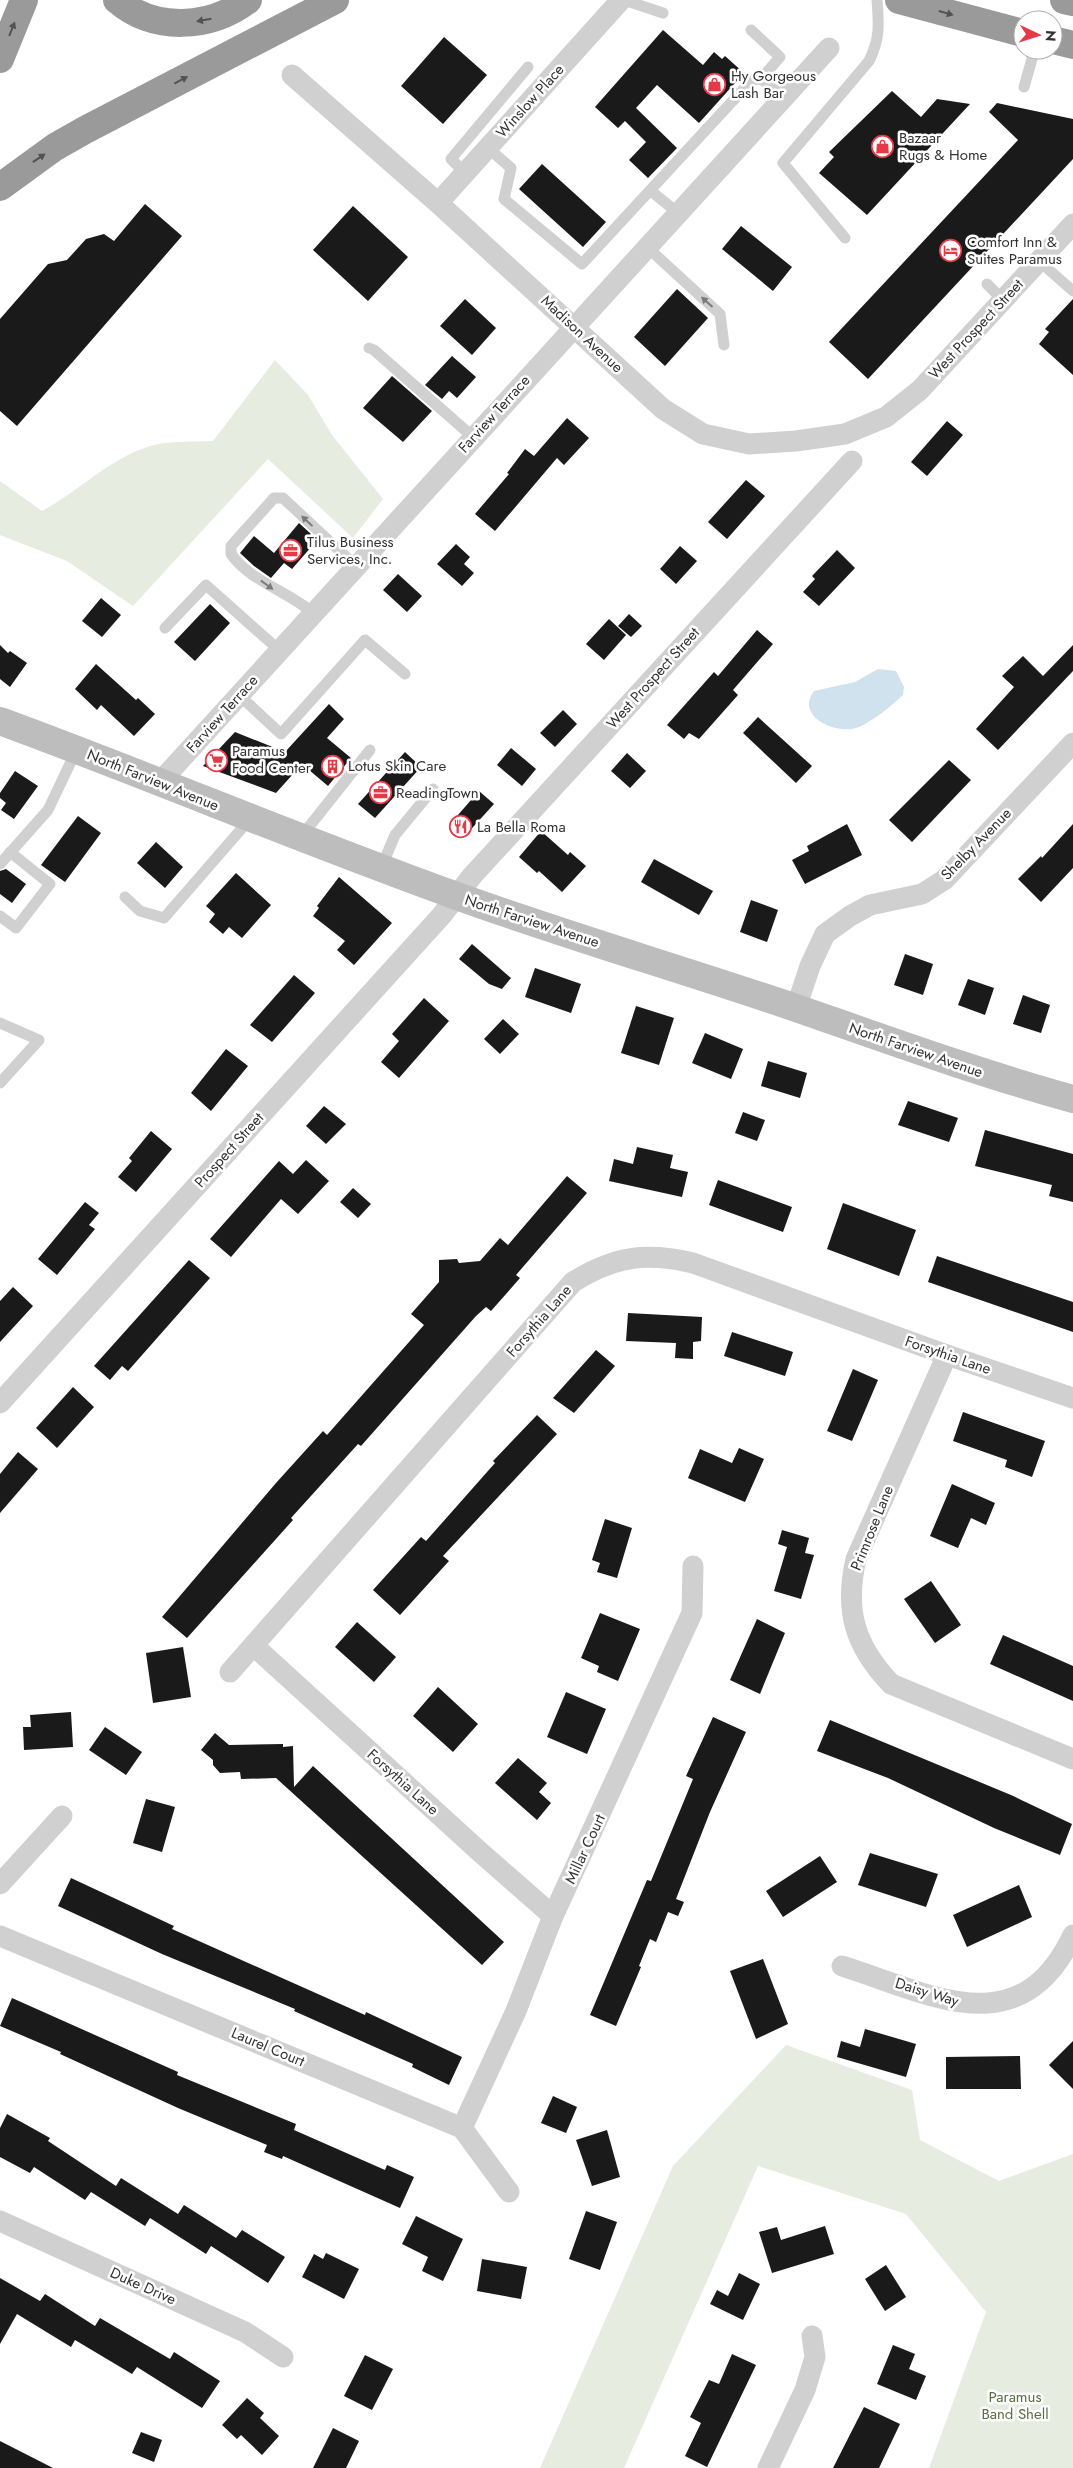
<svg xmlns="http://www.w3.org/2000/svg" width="1073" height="2468" viewBox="0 0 1073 2468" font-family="Jost,sans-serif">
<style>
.green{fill:#e6ecdf}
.water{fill:#cfe2ee}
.building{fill:#1a1a1a}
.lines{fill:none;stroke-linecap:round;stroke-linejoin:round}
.lane{stroke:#d0d0d0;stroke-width:11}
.street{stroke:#d0d0d0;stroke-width:21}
.secondary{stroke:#bdbdbd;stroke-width:28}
.highway{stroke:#9a9a9a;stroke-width:28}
.oneway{fill:#525252}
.oneway2{fill:#7a7a7a}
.labels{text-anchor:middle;stroke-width:5;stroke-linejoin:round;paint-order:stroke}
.poi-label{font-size:15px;fill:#333;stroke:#fff;text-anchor:start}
.street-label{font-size:15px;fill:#333;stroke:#fff}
.park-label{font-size:15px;fill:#56703f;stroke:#fff}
</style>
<rect width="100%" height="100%" fill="#fff"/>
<!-- green -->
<g class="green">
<path d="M 275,360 L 308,395 L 332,435 L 383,499 L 353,538 L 268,459 L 133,606 L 67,561 L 0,535 L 0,481 L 42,511 C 80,491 116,452 159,444 C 176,441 195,442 213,441 Z"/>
<polygon points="786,2045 912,2090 920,2140 999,2181 1073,2154 1073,2468 929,2468 986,2312 906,2214 758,2166 624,2468 540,2468 673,2166"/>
</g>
<!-- water -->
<path class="water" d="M 878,669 L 896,671 L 904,687 L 903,695 C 891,706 868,726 852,729 C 831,732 796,715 814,691 L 855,682 Z"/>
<!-- building -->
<g class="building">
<polygon points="663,30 703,65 714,52 722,59 725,56 744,73 699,123 657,85 636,108 677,148 648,178 629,160 646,142 625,121 618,128 595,107"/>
<polygon points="444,37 487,75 443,124 401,86"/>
<polygon points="892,91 921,117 937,99 970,104 867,215 819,173 834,157 829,152"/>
<polygon points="997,103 1073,119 1073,159 868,379 829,342 1018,140 989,112"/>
<polygon points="542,164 606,222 583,247 519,189"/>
<polygon points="145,204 182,236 17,426 0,411 0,319 48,264 67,260 86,239 104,234 114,241"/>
<polygon points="353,206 408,257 368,301 313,250"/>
<polygon points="741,226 792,267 773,291 722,249"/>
<polygon points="677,289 708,318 665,366 634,337"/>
<polygon points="465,299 496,328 472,355 440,326"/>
<polygon points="1073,299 1073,375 1039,344 1049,332 1045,329"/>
<polygon points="452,356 476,377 457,398 449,391 442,399 425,385"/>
<polygon points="392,376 432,411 403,442 363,408"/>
<polygon points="567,418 589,438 564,465 557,458 495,531 475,514 509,474 507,473 525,449 534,456"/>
<polygon points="947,421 963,435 927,476 911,462"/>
<polygon points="746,480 765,496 727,539 708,522"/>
<polygon points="299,523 311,534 305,541 312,546 292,569 284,563 271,578 254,566 240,553 254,536 274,553"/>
<polygon points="456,544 470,557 464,564 474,573 462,586 437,564"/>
<polygon points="680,546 697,561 676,584 660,569"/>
<polygon points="837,550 855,568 819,606 803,592 815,579 812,576"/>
<polygon points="398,574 422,596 407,612 383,590"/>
<polygon points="101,598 121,615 102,637 82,621"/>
<polygon points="210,604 230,623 195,661 174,642"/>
<polygon points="629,614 642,626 631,637 618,626"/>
<polygon points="609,619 626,635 604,660 586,644"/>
<polygon points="757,630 773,644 733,690 738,695 699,739 689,733 684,739 667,725 714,672 718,676"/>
<polygon points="0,645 8,653 10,651 27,663 10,687 0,679"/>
<polygon points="1073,645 1073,671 998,750 976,729 1014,687 1002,676 1023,656 1043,676"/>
<polygon points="96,664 136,700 138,698 155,714 134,736 101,705 97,710 75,689"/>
<polygon points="329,704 344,719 327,738 351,758 328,786 302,764 276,793 203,766 235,732 285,752"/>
<polygon points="563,710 577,724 555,747 540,733"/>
<polygon points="758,717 812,766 796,783 743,733"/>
<polygon points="511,748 536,769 522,786 497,765"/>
<polygon points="405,752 421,767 375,818 358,804"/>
<polygon points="627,753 646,771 630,788 611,771"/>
<polygon points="949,760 971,780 912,842 889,820"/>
<polygon points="15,771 38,786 14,819 1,810 6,803 0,798 0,793"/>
<polygon points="479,791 494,804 464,837 450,824"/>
<polygon points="78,816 101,833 65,882 41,865"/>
<polygon points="847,824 862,855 805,884 792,860 809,851 807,846"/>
<polygon points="1073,824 1073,868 1041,902 1018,879 1041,856 1042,858"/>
<polygon points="541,831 568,855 570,852 586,866 562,892 539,871 537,873 519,857"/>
<polygon points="156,842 183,867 165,888 137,863"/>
<polygon points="654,859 713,891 699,915 641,882"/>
<polygon points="6,869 26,884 12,903 0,894 0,871"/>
<polygon points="236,873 271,905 242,938 229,927 223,934 209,922 215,914 206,906"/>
<polygon points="339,877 392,923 354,965 337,950 345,941 313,916 319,908 317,906"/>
<polygon points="751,900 778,910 767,942 740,932"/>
<polygon points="472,944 511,978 502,989 489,984 459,959"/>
<polygon points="905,954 933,964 923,995 894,985"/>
<polygon points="535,968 581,984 571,1013 525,997"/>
<polygon points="294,975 315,993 272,1042 250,1025"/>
<polygon points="968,979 994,988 985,1015 958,1005"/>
<polygon points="1023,995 1050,1005 1041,1033 1013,1024"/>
<polygon points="424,998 449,1021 399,1078 381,1062 399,1041 392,1034"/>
<polygon points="636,1006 674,1018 659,1065 621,1053"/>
<polygon points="503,1019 519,1034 500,1054 484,1039"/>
<polygon points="705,1033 743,1049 731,1079 692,1063"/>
<polygon points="226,1049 248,1066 211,1111 191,1093"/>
<polygon points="768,1061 807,1073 800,1098 761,1086"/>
<polygon points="908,1101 958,1118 949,1142 898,1125"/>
<polygon points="324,1106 346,1124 326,1144 306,1126"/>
<polygon points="743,1112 765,1120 757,1141 735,1133"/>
<polygon points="985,1130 1073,1154 1073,1202 1049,1196 1052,1185 975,1166"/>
<polygon points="151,1131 172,1149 136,1192 118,1177 132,1161 129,1158"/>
<polygon points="637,1147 673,1155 670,1168 688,1172 682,1197 609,1181 614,1159 633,1164"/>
<polygon points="306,1160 329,1181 298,1214 281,1199 231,1257 210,1239 279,1161 293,1174"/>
<polygon points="567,1176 587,1193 516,1275 520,1278 491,1311 486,1307 476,1316 361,1446 358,1444 291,1518 293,1520 187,1638 162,1617 276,1483 323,1431 327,1435 424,1325 411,1314 439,1282 439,1260 457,1259 459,1263 480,1261 500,1238 508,1245"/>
<polygon points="718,1180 792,1207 783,1232 709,1205"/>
<polygon points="353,1188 371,1204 358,1218 340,1202"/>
<polygon points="85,1202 99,1213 89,1225 95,1229 57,1275 38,1259"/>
<polygon points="843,1203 916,1230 899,1276 827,1249"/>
<polygon points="937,1256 1073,1302 1073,1332 928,1282"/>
<polygon points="189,1260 210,1278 128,1371 122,1366 110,1380 94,1366"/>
<polygon points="13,1287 33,1306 0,1342 0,1301"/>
<polygon points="628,1313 702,1317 701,1341 693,1342 693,1359 675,1358 676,1343 626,1341"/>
<polygon points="732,1332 793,1352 785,1376 724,1356"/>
<polygon points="596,1350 615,1366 574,1413 553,1398"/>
<polygon points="853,1369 878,1380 852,1441 827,1431"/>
<polygon points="73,1387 94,1407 57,1448 36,1428"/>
<polygon points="963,1412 1045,1441 1032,1477 1005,1467 1007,1460 953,1441"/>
<polygon points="537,1415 557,1434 443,1556 449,1561 400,1615 373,1590 421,1537 426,1541 495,1463 493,1461"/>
<polygon points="739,1448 764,1459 745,1502 688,1478 700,1449 732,1463"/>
<polygon points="18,1452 38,1469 0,1513 0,1474"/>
<polygon points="952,1484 995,1503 986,1525 971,1518 958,1548 930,1536"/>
<polygon points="605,1519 632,1528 617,1578 597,1572 600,1563 592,1560"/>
<polygon points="782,1530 809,1538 805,1553 814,1555 801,1599 774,1591 787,1547 778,1544"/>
<polygon points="931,1581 961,1625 935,1643 904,1599"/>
<polygon points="600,1613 640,1629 618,1681 597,1672 599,1666 581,1658"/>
<polygon points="757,1619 785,1633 760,1694 730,1680"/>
<polygon points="357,1622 396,1657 374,1682 335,1647"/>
<polygon points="1003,1635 1073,1666 1073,1701 990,1664"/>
<polygon points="183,1647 191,1697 153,1703 146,1653"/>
<polygon points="438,1687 478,1724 453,1752 413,1716"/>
<polygon points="566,1692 606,1709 587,1754 547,1737"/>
<polygon points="71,1712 73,1747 24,1750 23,1727 31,1727 30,1715"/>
<polygon points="713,1717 746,1732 710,1812 676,1899 684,1902 678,1916 668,1912 656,1942 650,1939 639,1966 641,1967 616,2026 590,2015 647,1880 651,1881 693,1779 686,1776"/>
<polygon points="830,1720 1011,1795 1072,1824 1060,1855 994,1828 888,1778 817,1751"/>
<polygon points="105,1727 142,1752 126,1775 89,1750"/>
<polygon points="215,1733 229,1745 283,1744 283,1747 293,1746 294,1787 313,1766 504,1942 482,1965 276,1778 241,1779 240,1772 220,1773 213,1765 213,1760 201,1750"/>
<polygon points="518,1758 547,1783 539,1792 551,1803 537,1820 495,1783"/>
<polygon points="146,1799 175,1807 162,1852 133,1843"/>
<polygon points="870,1853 938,1874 926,1907 858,1885"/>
<polygon points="820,1856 837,1882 783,1917 766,1891"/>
<polygon points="71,1878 174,1926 172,1929 365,2015 366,2012 462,2057 449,2085 412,2067 413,2064 294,2011 295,2009 162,1954 58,1906"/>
<polygon points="1019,1885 1032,1917 967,1947 953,1915"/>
<polygon points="763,1959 788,2024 756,2039 730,1971"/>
<polygon points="12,1998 178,2072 177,2075 296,2124 294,2130 385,2170 387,2165 414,2177 400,2208 283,2156 282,2159 264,2152 267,2145 178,2108 60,2054 61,2052 0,2026"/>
<polygon points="865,2029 916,2044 906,2077 837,2057 841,2041 860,2047"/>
<polygon points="1073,2041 1073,2089 1049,2065"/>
<polygon points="1020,2056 1021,2089 946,2089 946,2057"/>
<polygon points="553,2096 577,2107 566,2133 541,2123"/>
<polygon points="7,2114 50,2138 48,2141 116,2186 121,2178 178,2214 184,2205 236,2238 242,2230 285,2257 268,2283 211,2246 206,2254 150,2218 145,2226 91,2192 85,2200 34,2167 30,2173 0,2157 0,2128"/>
<polygon points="607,2130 620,2177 592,2186 576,2140"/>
<polygon points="586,2211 617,2222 600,2270 569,2259"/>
<polygon points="416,2216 463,2239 443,2281 422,2271 428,2257 402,2244"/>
<polygon points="825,2226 834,2254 772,2273 759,2232 777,2227 781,2240"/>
<polygon points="326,2253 359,2269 344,2299 302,2277 314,2254 323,2259"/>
<polygon points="482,2259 527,2267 521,2299 477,2291"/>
<polygon points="886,2265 906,2297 885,2311 865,2279"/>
<polygon points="739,2273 760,2284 743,2320 710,2304 717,2290 728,2296"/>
<polygon points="0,2278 40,2301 45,2294 95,2326 100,2318 170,2359 174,2352 220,2381 202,2408 137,2367 132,2374 75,2340 71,2347 17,2314 0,2344"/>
<polygon points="893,2345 915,2354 909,2369 926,2376 916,2400 877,2384"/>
<polygon points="732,2354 756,2365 707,2467 685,2456 701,2423 690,2417 709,2380 719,2384"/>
<polygon points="365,2355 393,2369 372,2410 344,2396"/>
<polygon points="247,2398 264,2413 260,2418 279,2436 262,2455 241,2435 237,2439 222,2425"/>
<polygon points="864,2407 900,2424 879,2468 833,2468"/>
<polygon points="333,2428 359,2441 346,2468 313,2468"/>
<polygon points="141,2432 162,2440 154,2462 132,2453"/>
<polygon points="0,2441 53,2468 0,2468"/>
</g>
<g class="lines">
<!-- lane -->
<g class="lane">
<polyline points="624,0 663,13"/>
<polyline points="751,30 780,57 761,79 784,97"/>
<polyline points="1024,87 1032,59 1031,50"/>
<polyline points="488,148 511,168 504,199 582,264 752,80 761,79"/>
<polyline points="465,173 451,159 528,67"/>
<polyline points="651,191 678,213"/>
<path d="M 845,238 L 783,163 L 869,61 C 880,39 879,25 877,0"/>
<polyline points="647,247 720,314 724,345"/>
<polyline points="1039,261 1073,291"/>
<polyline points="987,284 1003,300"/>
<polyline points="369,348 374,350 473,437"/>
<path d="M 313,613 C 288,591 251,582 231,554 L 231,546 L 274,498 L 283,498 L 356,566"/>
<polyline points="165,628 206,585 279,650"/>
<polyline points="240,696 281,734 365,640 405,674"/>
<polyline points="300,838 370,750"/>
<polyline points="0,864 48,810 77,749"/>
<polyline points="381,868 395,835 433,789"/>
<polyline points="125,897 140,911 164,918 250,819"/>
<polyline points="0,916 16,928 50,884 10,852"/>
<polyline points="0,1023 39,1040 0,1083"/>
</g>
<!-- street -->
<g class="street">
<polyline points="292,75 438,203 663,409 703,434 749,444 796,441 845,434 886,417 920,390 1073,224"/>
<polyline points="438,203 621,0"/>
<polyline points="161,781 829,48"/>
<polyline points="796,1008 810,966 825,934 850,916 870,905 922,894 944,880 1073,743"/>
<path d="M 947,1355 L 856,1559 C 844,1611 855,1646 891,1684 L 1073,1759"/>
<polyline points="0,1403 442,915 472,876 852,461"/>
<polyline points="254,1646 480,1852 553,1916"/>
<path d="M 230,1672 L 573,1282 C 615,1256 646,1252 693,1263 L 947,1355 L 1073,1398"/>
<polyline points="0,1884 62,1816"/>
<polyline points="0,1936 462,2128 509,2192"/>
<path d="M 842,1966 C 931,1994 1020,2047 1073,1935"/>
<polyline points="462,2128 516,2011 553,1916 692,1613 693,1566"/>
<polyline points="0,2221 245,2332 283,2357"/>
<polyline points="768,2468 805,2390 815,2357 812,2336"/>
</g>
<!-- secondary -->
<path class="secondary" d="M 0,721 C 152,777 301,840 454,895 C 567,936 682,969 796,1008 C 888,1040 979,1073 1073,1099"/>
<!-- highway -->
<g class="highway">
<path d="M 117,0 C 154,32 210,29 248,0"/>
<polyline points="899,0 1023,33"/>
<polyline points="1064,0 1073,2"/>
<polyline points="1053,40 1073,45"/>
<polyline points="0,59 24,0"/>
<polyline points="0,187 55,147 85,130 335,0"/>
</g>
</g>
<!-- one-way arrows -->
<defs><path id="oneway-solid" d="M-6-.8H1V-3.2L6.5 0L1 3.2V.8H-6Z" transform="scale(1.25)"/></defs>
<g class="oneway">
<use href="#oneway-solid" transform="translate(946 13) rotate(16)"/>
<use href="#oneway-solid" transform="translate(204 20) rotate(170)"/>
<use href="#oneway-solid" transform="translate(12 29) rotate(-68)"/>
<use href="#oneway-solid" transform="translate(181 80) rotate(-28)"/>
<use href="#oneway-solid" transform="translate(39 158) rotate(-34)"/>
</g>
<g class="oneway2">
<use href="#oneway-solid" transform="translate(707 302) rotate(-138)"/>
<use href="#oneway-solid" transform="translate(307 521) rotate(-137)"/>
<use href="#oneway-solid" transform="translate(267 585) rotate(36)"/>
</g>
<!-- icons -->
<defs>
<symbol id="shop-ring" viewBox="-11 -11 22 22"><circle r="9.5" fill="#fff" stroke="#e63946" stroke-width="1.5"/><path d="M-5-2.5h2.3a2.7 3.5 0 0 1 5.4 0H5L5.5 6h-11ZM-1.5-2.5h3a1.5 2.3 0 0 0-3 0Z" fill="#e63946"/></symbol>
<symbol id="hotel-ring" viewBox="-11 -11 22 22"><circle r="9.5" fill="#fff" stroke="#e63946" stroke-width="1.5"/><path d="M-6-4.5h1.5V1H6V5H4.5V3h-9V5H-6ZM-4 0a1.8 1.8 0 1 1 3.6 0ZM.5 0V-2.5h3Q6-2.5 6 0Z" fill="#e63946"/></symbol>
<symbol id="office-ring" viewBox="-11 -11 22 22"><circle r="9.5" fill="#fff" stroke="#e63946" stroke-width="1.5"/><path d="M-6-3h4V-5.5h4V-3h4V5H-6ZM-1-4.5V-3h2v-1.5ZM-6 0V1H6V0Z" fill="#e63946"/></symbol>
<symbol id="supermarket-ring" viewBox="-11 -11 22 22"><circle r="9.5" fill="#fff" stroke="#e63946" stroke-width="1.5"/><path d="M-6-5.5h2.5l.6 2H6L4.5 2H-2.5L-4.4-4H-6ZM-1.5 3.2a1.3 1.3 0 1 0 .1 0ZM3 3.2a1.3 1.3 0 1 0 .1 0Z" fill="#e63946"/></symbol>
<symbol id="building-ring" viewBox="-11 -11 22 22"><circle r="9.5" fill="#fff" stroke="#e63946" stroke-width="1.5"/><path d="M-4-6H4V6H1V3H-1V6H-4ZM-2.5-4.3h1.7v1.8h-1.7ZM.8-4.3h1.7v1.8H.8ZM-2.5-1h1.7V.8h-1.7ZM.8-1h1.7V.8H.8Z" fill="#e63946"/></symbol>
<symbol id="restaurant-ring" viewBox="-11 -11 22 22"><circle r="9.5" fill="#fff" stroke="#e63946" stroke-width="1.5"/><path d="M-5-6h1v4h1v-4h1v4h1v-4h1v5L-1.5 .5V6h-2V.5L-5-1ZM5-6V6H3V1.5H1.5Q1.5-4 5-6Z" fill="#e63946"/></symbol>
</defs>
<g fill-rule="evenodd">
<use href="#shop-ring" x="702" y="72" width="25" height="25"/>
<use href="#shop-ring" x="870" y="134" width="25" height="25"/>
<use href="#hotel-ring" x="938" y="238" width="25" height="25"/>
<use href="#office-ring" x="278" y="538" width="25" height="25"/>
<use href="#supermarket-ring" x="204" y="748" width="25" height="25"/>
<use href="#building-ring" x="320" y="754" width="25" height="25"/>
<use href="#office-ring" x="368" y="780" width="25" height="25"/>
<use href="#restaurant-ring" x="448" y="814" width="25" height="25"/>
</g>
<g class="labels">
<!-- poi labels -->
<g class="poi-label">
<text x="731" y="81">Hy Gorgeous<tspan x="731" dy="17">Lash Bar</tspan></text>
<text x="899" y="143">Bazaar<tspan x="899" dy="17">Rugs &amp; Home</tspan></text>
<text x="967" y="247">Comfort Inn &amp;<tspan x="967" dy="17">Suites Paramus</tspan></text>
<text x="307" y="547">Tilus Business<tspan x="307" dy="17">Services, Inc.</tspan></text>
<text x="232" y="756">Paramus<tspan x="232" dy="17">Food Center</tspan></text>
<text x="348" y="771">Lotus Skin Care</text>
<text x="396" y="798">ReadingTown</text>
<text x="477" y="832">La Bella Roma</text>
</g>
<!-- street labels -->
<g class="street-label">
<text transform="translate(530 101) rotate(-48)" y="5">Winslow Place</text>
<text transform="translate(976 329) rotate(-47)" y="5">West Prospect Street</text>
<text transform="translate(582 334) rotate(43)" y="5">Madison Avenue</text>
<text transform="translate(494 414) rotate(-48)" y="5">Farview Terrace</text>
<text transform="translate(653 678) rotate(-48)" y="5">West Prospect Street</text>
<text transform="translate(222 714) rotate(-48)" y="5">Farview Terrace</text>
<text transform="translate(153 780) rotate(22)" y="5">North Farview Avenue</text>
<text transform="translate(976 844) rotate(-46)" y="5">Shelby Avenue</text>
<text transform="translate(532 921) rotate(18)" y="5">North Farview Avenue</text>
<text transform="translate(916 1050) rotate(19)" y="5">North Farview Avenue</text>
<text transform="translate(229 1150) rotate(-48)" y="5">Prospect Street</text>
<text transform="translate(539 1321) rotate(-49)" y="5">Forsythia Lane</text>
<text transform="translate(948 1355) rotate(19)" y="5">Forsythia Lane</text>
<text transform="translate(872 1528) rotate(-68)" y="5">Primrose Lane</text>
<text transform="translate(403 1782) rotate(42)" y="5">Forsythia Lane</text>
<text transform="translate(585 1849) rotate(-65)" y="5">Millar Court</text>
<text transform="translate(927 1992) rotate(17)" y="5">Daisy Way</text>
<text transform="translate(268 2047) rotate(23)" y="5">Laurel Court</text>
<text transform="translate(143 2286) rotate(24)" y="5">Duke Drive</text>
</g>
<!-- park labels -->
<g class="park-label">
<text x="1015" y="2402">Paramus<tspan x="1015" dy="17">Band Shell</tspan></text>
</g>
</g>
<!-- north arrow -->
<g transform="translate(1038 35) rotate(94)"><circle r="24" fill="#ffffff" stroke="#adadad"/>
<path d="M0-4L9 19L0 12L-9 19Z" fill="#e63946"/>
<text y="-8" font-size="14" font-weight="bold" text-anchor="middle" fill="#333333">N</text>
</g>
</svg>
